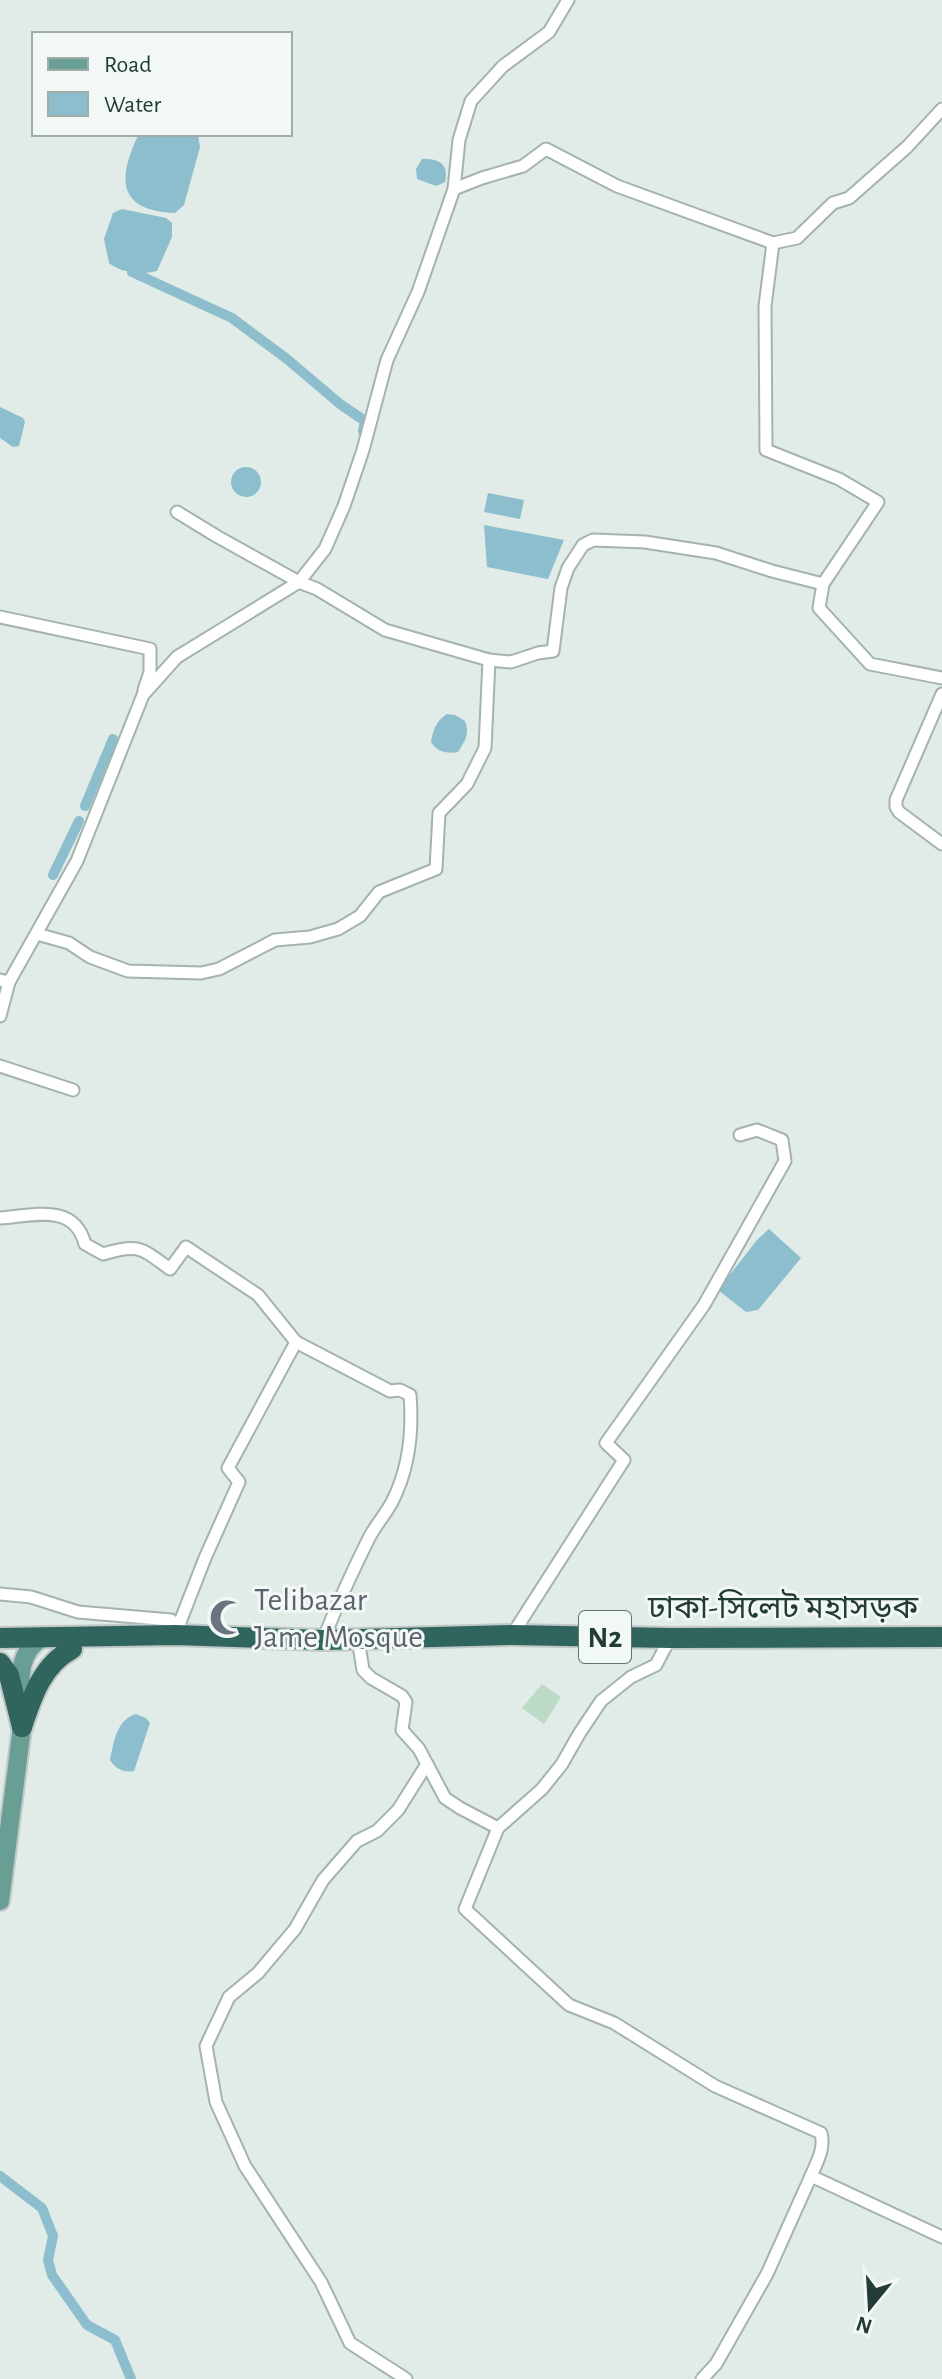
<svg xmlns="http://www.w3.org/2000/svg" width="942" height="2379" viewBox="0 0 942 2379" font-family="'Alegreya Sans','Noto Sans Bengali',sans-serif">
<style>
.green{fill:#bbdbc6}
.water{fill:#8cbecd}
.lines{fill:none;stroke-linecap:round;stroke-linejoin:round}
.canal{stroke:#8cbecd;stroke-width:10}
.street-casing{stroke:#a4b3ae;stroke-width:15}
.primary-casing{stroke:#c1c8c7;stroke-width:22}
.highway-casing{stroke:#c1c8c7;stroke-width:24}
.street{stroke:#fff;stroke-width:11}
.primary{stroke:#689e94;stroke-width:18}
.highway{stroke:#30655e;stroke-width:20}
.labels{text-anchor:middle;stroke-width:6;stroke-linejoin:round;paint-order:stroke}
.shield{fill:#f2f8f5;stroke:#61746f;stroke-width:2}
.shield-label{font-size:30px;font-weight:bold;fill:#233b36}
.worship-label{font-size:32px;fill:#5b616d;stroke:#f2f8f5;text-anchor:start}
.street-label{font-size:32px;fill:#233b36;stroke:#f2f8f5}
</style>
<rect width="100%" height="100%" fill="#e1ebe7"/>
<!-- green -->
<polygon class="green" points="542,1684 561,1697 544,1724 522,1708"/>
<!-- water -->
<g class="water">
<path d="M 139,134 L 198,135 L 200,147 L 184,205 L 175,213 C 117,211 117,178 139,134 Z"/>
<path d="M 422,159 C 439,158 449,164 445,182 L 436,186 L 417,179 L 416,169 Z"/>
<path d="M 122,209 L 166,218 L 172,223 L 172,237 L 157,271 C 141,275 122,273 109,263 L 104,239 L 113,213 Z"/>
<polygon points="0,407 23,418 25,422 19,446 13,447 0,438"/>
<circle cx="246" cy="482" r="15"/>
<polygon points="488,493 524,500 520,519 484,512"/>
<polygon points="484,525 564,540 548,579 487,567"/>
<path d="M 447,714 L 455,715 L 465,721 C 470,734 465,741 458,752 C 447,754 437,752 431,742 C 433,730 436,721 447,714 Z"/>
<polygon points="769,1229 801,1258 758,1310 746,1312 718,1290 757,1240"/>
<path d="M 136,1714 L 146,1718 L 150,1723 L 134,1771 C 123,1773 116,1769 110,1760 C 114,1742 116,1720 136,1714 Z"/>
</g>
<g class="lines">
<!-- canal -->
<g class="canal">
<polyline points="132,272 232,318 287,359 340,404 365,421 363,431"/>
<polyline points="85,806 113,739"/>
<polyline points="53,875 79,821"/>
<polyline points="0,2176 42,2208 53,2236 48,2260 52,2275 87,2325 115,2340 131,2379"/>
</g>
<defs>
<g id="street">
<polyline points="454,189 459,140 471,101 503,66 549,32 568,0"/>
<polyline points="773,243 765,306 766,450 839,479 878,502 823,584 819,608 870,664 942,678"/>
<polyline points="177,512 218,537 299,582 317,589 385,630 489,660 511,662 538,653 553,651 561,588 568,568 583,545 593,540 645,542 716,553 772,571 823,584"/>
<polyline points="0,617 150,649 150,672 144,690"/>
<polyline points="942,694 896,800 896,807 899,812 942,844"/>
<polyline points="37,934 69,943 90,957 128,971 201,973 219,969 275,940 310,937 338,929 360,916 379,892 436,869 439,813 467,784 485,748 489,660"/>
<polyline points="0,980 9,982 77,861 143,695 177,657 299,582 325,549 344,506 363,450 387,360 418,292 454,189 482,178 523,166 546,149 617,186 773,243 797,238 833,203 849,198 907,147 942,109"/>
<polyline points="0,1016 9,982"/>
<polyline points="0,1066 73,1090"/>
<path d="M 0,1218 C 32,1216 74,1202 85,1244 L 103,1254 C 139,1243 141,1248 170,1269 L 186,1247 L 258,1295 L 296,1342 L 390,1391 L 400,1390 L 410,1395 C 413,1432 409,1469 392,1502 C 385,1515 375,1526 369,1538 C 352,1572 337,1605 323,1640"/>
<polyline points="0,1594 31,1597 78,1612 171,1620 175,1635"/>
<polyline points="175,1635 205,1558 239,1482 228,1468 296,1342"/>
<polyline points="512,1635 624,1460 606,1443 704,1305 785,1161 782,1140 757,1130 740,1135"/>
<path d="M 670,1638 L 656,1665 L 631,1677 L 601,1701 L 579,1734 L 562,1764 L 542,1789 L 498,1828 L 465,1909 L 569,2005 L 614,2023 L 715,2086 L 821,2133 C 825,2149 817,2162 811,2176 L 942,2237"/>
<polyline points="358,1639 363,1670 371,1678 402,1696 406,1702 402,1730 419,1749 445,1798 460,1808 498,1828"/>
<polyline points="406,2379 350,2343 321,2282 245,2166 216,2102 206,2046 229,1997 258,1973 295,1929 323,1880 357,1841 377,1831 398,1810 427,1764"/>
<polyline points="702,2379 716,2364 767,2274 811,2176"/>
</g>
<path id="primary" d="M 0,1901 L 22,1727 C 23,1696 10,1654 44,1637"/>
<g id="highway">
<polyline points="0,1638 175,1635 323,1640 512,1635 670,1638 942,1637"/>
<polyline points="0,1663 9,1675 22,1727"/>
<path d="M 22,1727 C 32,1697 42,1665 72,1649"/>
</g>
</defs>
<!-- street casing -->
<use href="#street" class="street-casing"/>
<!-- primary casing -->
<use href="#primary" class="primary-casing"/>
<!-- highway casing -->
<use href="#highway" class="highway-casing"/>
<!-- street -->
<use href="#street" class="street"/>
<!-- primary -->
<use href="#primary" class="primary"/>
<!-- highway -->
<use href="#highway" class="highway"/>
</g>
<!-- icons -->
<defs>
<symbol id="mosque-bare" viewBox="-9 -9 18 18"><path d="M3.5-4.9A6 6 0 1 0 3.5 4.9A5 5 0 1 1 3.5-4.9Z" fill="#6b7280" stroke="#f2f8f5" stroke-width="2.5" paint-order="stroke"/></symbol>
</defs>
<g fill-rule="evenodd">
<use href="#mosque-bare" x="202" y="1592" width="51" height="51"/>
</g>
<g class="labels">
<!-- shield labels -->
<rect class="shield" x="579" y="1611" width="52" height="52" rx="6"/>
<g class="shield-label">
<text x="605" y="1647">N2</text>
</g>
<!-- worship labels -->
<g class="worship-label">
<text x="254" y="1610">Telibazar<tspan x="254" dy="37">Jame Mosque</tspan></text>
</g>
<!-- street labels -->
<g class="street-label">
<text x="783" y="1618">ঢাকা-সিলেট মহাসড়ক</text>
</g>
</g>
<!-- legend -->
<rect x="32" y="32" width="260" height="104" fill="#f2f8f5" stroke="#9faca9" stroke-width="2"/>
<rect x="48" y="58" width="40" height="12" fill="#689e94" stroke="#9faca9" stroke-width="2"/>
<text x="104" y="72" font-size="24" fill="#233b36">Road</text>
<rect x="48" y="92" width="40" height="24" fill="#8cbecd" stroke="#9faca9" stroke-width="2"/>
<text x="104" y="112" font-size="24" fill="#233b36">Water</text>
<!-- north arrow -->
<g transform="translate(870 2307) rotate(198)" stroke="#f2f8f5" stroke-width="6" paint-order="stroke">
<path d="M0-6L14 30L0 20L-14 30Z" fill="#233b36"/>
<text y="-12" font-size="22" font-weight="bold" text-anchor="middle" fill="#233b36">N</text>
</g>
</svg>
